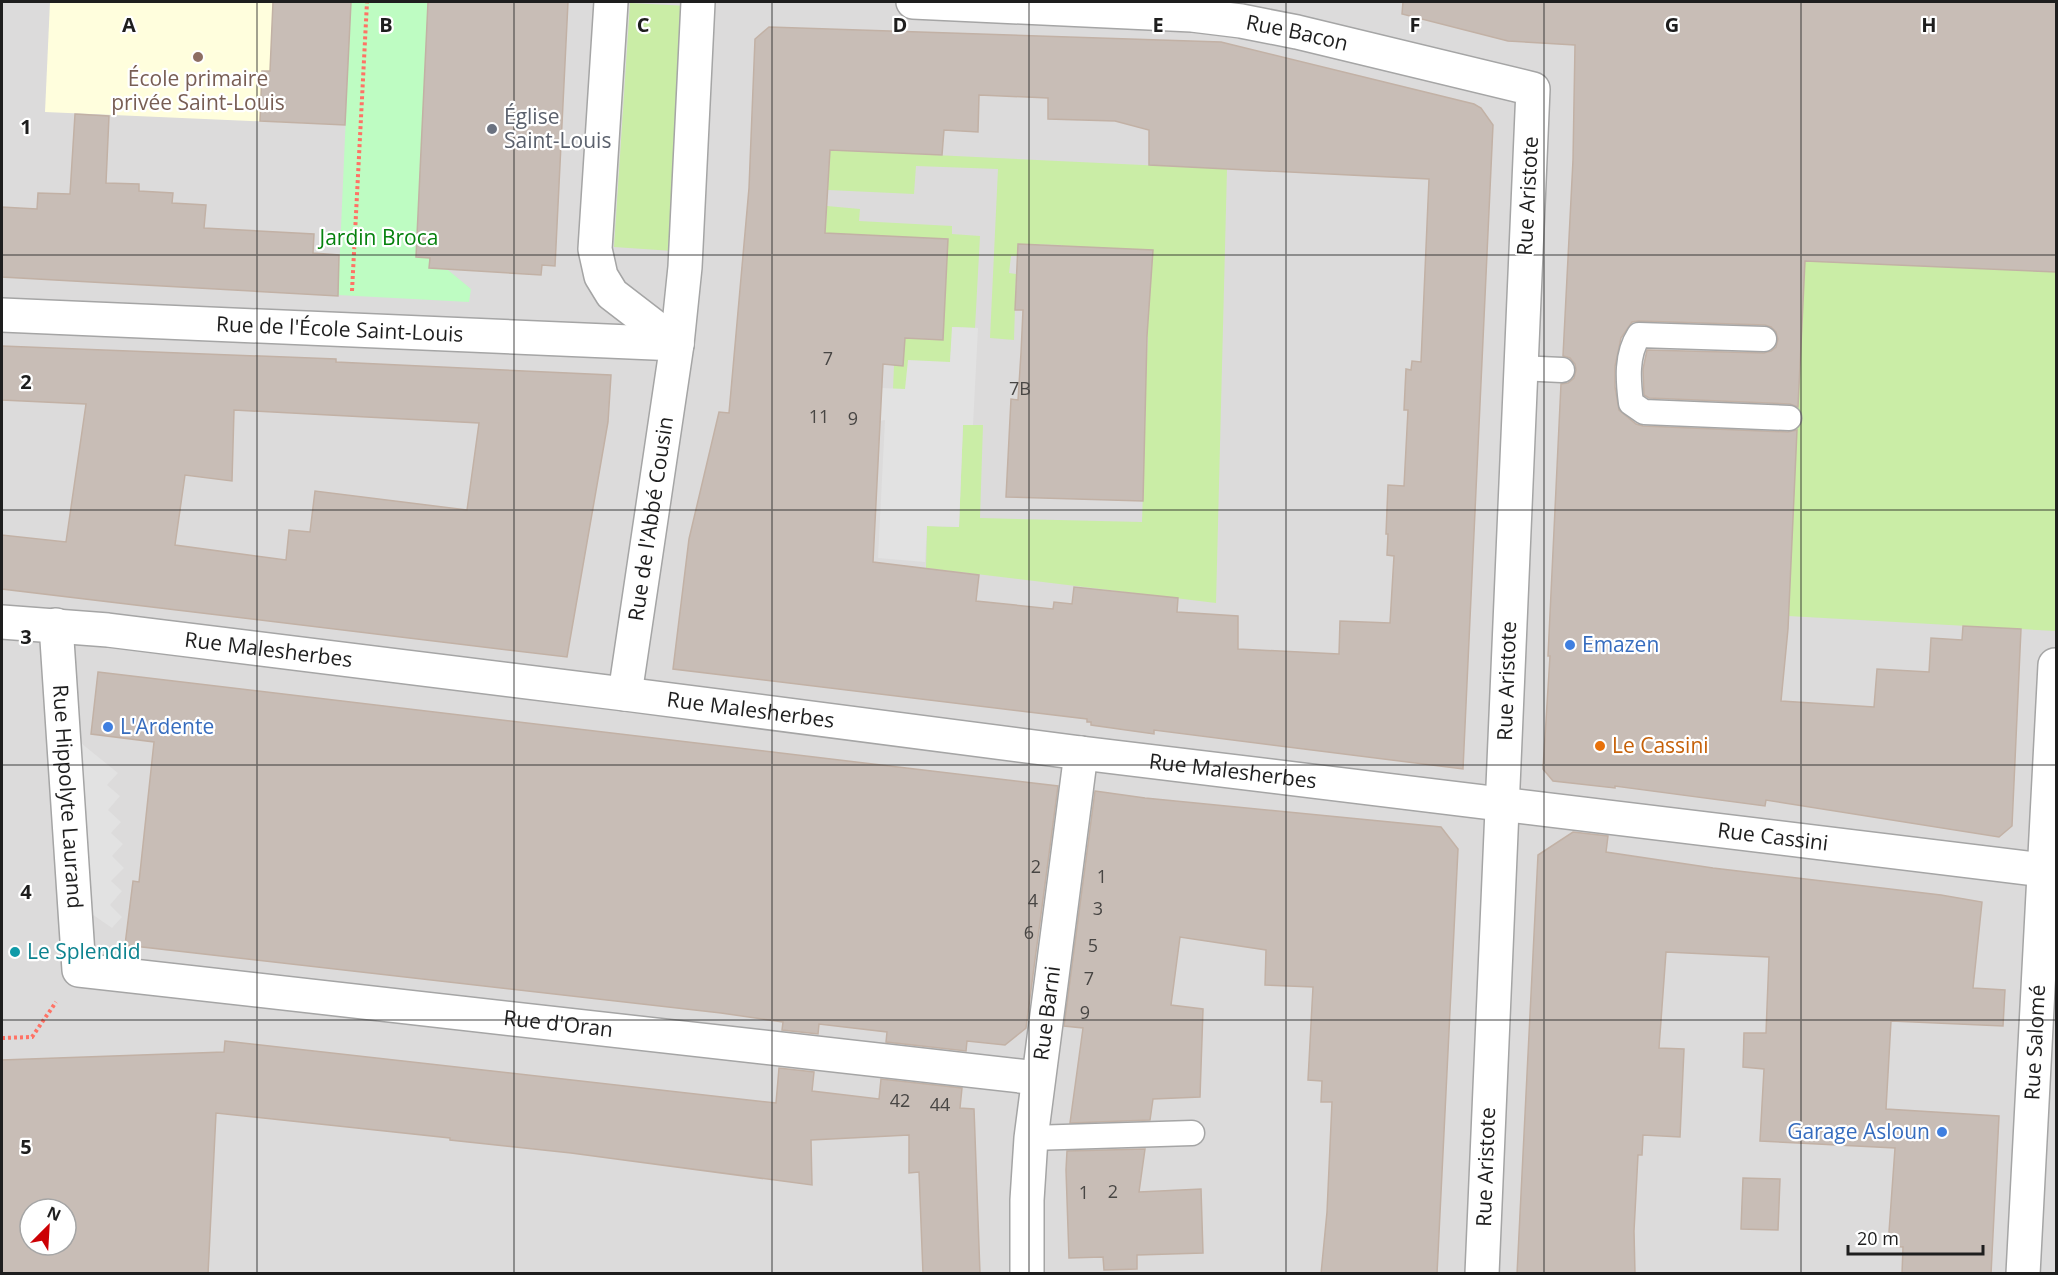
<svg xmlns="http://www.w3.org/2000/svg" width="2058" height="1275" viewBox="0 0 2058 1275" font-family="'Open Sans',sans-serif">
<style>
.residential{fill:#dcdbdb;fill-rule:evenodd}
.education{fill:#fffedd}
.grass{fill:#caeda6}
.park{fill:#befcc2}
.parking{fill:#e2e2e2}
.building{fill:#c8bdb6;stroke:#c2b1a5;stroke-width:1.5;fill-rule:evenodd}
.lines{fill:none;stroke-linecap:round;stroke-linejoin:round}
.service-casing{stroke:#a5a5a5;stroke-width:27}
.minor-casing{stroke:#a5a5a5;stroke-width:36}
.path{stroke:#ff7265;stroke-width:4;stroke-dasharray:3 3;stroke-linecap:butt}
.service{stroke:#fff;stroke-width:24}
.minor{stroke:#fff;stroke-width:33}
.grid{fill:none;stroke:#1e1e1e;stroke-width:1.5;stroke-opacity:0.55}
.education-dot{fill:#8d6e63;stroke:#fff;stroke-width:2}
.worship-dot{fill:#6b7280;stroke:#fff;stroke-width:2}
.shop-dot{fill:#3f7fe0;stroke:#fff;stroke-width:2}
.food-dot{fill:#e8710a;stroke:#fff;stroke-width:2}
.culture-dot{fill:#0f9aa8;stroke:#fff;stroke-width:2}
.labels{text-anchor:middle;stroke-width:4.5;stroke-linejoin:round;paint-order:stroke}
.number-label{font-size:18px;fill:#484644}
.street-label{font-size:21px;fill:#1e1e1e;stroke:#fff}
.education-label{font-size:21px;fill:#785e54;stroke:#fff}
.worship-label{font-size:21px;fill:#5b616d;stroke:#fff;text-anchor:start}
.park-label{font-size:21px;fill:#06820e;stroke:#fff}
.shop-label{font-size:21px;fill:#366cbe;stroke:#fff;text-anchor:start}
.food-label{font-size:21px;fill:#c56008;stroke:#fff;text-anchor:start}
.culture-label{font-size:21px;fill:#0d838f;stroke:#fff;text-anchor:start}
.grid-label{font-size:20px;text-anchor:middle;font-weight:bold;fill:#1e1e1e;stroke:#fff;stroke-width:4.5;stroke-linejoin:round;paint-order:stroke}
</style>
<rect width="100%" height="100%" fill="#f0ebe3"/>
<!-- residential -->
<path class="residential" d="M 2,2 L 2056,2 L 2056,1273 L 2,1274 ZM 30,1209 L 66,1209 L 66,1245 L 30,1245 Z"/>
<!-- education -->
<polygon class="education" points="50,2 351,2 345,125 45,112"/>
<!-- grass -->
<g class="grass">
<polygon points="630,3 688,6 673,251 614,247"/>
<polygon points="830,150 1227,169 1216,603 926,568 927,526 959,527 963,425 983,425 980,518 1142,522 1146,402 1141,401 1142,380 1146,379 1148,337 1146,336 1153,250 1062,248 1062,245 1018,244 1017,256 1011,256 1009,273 1016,274 1014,340 990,338 998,169 916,166 914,194 828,190"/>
<polygon points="827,206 860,209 859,221 952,226 952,234 980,236 975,328 953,327 950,362 906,389 893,389 894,365 902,366 905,338 943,340 948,239 884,236 881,294 823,292"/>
<polygon points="1744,258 2056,272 2056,631 1788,616 1803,292"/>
</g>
<!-- park -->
<polygon class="park" points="351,2 428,2 416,257 430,258 429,268 448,270 471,289 469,302 338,295"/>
<!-- parking -->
<g class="parking">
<polygon points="952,327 978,328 973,425 963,425 959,527 927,526 925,562 878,558 885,420 880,421 881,388 905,389 908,360 950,362"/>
<polygon points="81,743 118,773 107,785 120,796 108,810 121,822 111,833 123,844 112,856 124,868 111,881 122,891 110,905 122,917 112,928 86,910"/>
</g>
<!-- building -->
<g class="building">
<polygon points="273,2 351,2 345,125 260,121 262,71 270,71"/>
<polygon points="428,2 568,2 555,266 542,265 541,275 429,268 430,258 416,257"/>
<polygon points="1403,2 2056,2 2056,272 1805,261 1798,407 1790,404 1649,398 1644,395 1643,369 1647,350 1764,353 1771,351 1776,347 1778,339 1776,332 1771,327 1765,325 1639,321 1632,322 1621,338 1615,366 1615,387 1619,410 1636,424 1643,426 1788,432 1797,430 1788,629 1781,701 1874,707 1877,669 1929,672 1931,638 1962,640 1963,626 2021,629 2012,826 1999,837 1766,800 1765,806 1615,786 1615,788 1553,781 1543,769 1550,656 1548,656 1561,384 1568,383 1574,378 1576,370 1575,364 1570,358 1563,356 1573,160 1575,45 1508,41 1402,14"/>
<path d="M 769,27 L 1221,42 L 1474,104 L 1481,108 L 1493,125 L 1463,769 L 1154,730 L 1154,734 L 1091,725 L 1091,722 L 1087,722 L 1087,719 L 673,669 L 689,539 L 719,412 L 729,413 L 749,188 L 755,39 ZM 979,95 L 1048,98 L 1048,119 L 1115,121 L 1149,130 L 1149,165 L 1429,179 L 1421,362 L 1412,361 L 1411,370 L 1406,369 L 1404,410 L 1408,410 L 1404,486 L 1388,485 L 1386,534 L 1388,534 L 1387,555 L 1394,556 L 1390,623 L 1340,621 L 1339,654 L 1238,649 L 1238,616 L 1177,612 L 1178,598 L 1074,587 L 1072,604 L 1054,602 L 1053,609 L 976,601 L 979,575 L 873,562 L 883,364 L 903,366 L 905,338 L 943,340 L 948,239 L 825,233 L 830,150 L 942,155 L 944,130 L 978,132 Z"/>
<polygon points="75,114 109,116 106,183 139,184 139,191 173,193 172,203 206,205 204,228 314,234 313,253 339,255 338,296 2,277 2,207 37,209 38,193 70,194"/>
<polygon points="1018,244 1153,250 1147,336 1143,501 1006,497 1011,399 1018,400 1021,353 1023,310 1015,310"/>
<path d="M 2,346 L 336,359 L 336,362 L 611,375 L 608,422 L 567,657 L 2,589 L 2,535 L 66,542 L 86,404 L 2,400 ZM 234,410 L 479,423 L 467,510 L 315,491 L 310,532 L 289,530 L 286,560 L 175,545 L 185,475 L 232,481 Z"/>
<polygon points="98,672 1058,786 1026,1028 1005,1045 967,1041 966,1051 886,1042 887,1032 819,1024 818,1034 782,1030 783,1022 721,1013 125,945 133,881 139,882 154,742 91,734"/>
<polygon points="1095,791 1145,798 1441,827 1458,849 1437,1274 1321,1274 1327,1212 1332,1102 1321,1102 1322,1081 1308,1080 1313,987 1265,985 1266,950 1180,937 1171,1005 1203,1009 1200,1097 1153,1099 1150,1120 1070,1123 1083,1028 1064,1026"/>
<polygon points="1573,832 1608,836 1606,852 1713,868 1941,895 1982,902 1973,988 2005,990 2003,1026 1891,1021 1886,1109 1999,1116 1991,1274 1902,1274 1903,1247 1888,1246 1895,1148 1760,1141 1764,1069 1743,1067 1744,1033 1766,1033 1769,957 1666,952 1659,1048 1684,1049 1680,1137 1643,1135 1642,1155 1638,1155 1634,1231 1635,1274 1517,1274 1538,855"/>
<path d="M 225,1041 L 776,1103 L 779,1068 L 814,1072 L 812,1091 L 879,1099 L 881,1079 L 962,1088 L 960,1108 L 974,1109 L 980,1274 L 923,1274 L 919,1172 L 909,1173 L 909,1135 L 811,1140 L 812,1185 L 571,1153 L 450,1140 L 450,1138 L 216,1113 L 208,1274 L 2,1274 L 2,1060 L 224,1052 ZM 30,1209 L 66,1209 L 66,1245 L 30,1245 Z"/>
<polygon points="1145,1149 1139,1192 1201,1189 1203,1253 1137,1255 1137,1269 1104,1270 1103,1257 1069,1258 1066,1170 1067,1151"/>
<polygon points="1743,1178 1780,1179 1778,1230 1741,1229"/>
</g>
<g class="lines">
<defs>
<g id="service">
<path d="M 1764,339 L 1639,335 C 1626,355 1628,380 1631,403 L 1644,412 L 1789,418"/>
<polyline points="1520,368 1562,370"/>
<polyline points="1031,1138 1192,1133"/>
</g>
<g id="minor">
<polyline points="611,2 595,249 601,276 612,294 677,344"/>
<path id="s1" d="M 913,2 L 1192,15 L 1241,21 L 1297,32 L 1533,89 L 1482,1274"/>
<path id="s2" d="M 2,315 L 677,344"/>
<path id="s3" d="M 2,622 L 108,630 L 625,694 L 1081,753 L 2044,870"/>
<path id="s4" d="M 56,625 L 79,970 L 1038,1078"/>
<path id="s5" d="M 625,694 L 677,344 L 685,267 L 698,2"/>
<path id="s6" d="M 1027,1274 L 1027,1200 L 1031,1138 L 1081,753"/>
<path id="s7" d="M 2023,1274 L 2055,665 L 2056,665"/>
</g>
</defs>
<!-- service casing -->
<use href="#service" class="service-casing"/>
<!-- minor casing -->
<use href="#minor" class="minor-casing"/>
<!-- path -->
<g class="path">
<polyline points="352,291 367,2"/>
<polyline points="2,1038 32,1037 56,1002"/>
</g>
<!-- service -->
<use href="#service" class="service"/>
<!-- minor -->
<use href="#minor" class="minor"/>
</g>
<!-- grid -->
<path class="grid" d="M 257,2 L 257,1274M 514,2 L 514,1274M 772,2 L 772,1274M 1029,2 L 1029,1274M 1286,2 L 1286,1274M 1544,2 L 1544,1274M 1801,2 L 1801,1274M 2,255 L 2056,255M 2,510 L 2056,510M 2,765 L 2056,765M 2,1020 L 2056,1020"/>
<!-- markers -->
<circle class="education-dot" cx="198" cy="57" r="6"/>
<circle class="worship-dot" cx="492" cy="129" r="6"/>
<g class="shop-dot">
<circle cx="1570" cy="645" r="6"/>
<circle cx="108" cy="727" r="6"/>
<circle cx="1942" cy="1132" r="6"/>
</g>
<circle class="food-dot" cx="1600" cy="746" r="6"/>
<circle class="culture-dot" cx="15" cy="952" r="6"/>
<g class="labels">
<!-- number labels -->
<g class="number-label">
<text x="828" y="365">7</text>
<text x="1020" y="395">7B</text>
<text x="819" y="423">11</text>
<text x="853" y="425">9</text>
<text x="1036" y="873">2</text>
<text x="1102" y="883">1</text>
<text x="1033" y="907">4</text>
<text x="1098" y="915">3</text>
<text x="1029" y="939">6</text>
<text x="1093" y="952">5</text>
<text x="1089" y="985">7</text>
<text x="1085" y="1019">9</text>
<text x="900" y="1107">42</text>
<text x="940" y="1111">44</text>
<text x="1113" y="1198">2</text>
<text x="1084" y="1199">1</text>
</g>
<!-- street labels -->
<g class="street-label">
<text dy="7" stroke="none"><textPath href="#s1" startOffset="386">Rue Bacon</textPath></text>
<text transform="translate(1528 196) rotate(-87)" y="7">Rue Aristote</text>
<text dy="7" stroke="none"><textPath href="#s2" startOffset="338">Rue de l'École Saint-Louis</textPath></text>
<text dy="7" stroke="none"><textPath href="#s5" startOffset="177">Rue de l'Abbé Cousin</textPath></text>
<text dy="7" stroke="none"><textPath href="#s3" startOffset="268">Rue Malesherbes</textPath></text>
<text transform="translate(1507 681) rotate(-88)" y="7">Rue Aristote</text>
<text dy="7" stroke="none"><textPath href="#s3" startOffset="754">Rue Malesherbes</textPath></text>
<text dy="7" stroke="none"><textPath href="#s3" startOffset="1240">Rue Malesherbes</textPath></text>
<text dy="7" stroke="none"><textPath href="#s4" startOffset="172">Rue Hippolyte Laurand</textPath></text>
<text dy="7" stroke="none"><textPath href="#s3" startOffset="1784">Rue Cassini</textPath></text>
<text dy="7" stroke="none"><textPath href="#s6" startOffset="262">Rue Barni</textPath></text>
<text dy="7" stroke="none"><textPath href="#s4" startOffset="828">Rue d'Oran</textPath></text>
<text dy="7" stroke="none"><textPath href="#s7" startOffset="232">Rue Salomé</textPath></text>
<text transform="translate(1486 1167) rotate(-88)" y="7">Rue Aristote</text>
</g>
<!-- education labels -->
<g class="education-label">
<text x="198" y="86">École primaire<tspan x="198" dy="24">privée Saint-Louis</tspan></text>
</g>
<!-- worship labels -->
<g class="worship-label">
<text x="504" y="124">Église<tspan x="504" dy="24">Saint-Louis</tspan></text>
</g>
<!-- park labels -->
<g class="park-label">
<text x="379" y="245">Jardin Broca</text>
</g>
<!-- shop labels -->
<g class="shop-label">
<text x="1582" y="652">Emazen</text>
<text x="120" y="734">L'Ardente</text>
<text x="1930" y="1139" text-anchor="end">Garage Asloun</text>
</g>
<!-- food labels -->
<g class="food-label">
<text x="1612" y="753">Le Cassini</text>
</g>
<!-- culture labels -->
<g class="culture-label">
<text x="27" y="959">Le Splendid</text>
</g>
</g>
<g class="grid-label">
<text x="129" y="32">A</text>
<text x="386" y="32">B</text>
<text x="643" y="32">C</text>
<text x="900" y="32">D</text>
<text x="1158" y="32">E</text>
<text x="1415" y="32">F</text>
<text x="1672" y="32">G</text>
<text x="1929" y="32">H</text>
<text x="26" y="134">1</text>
<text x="26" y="389">2</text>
<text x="26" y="644">3</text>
<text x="26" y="899">4</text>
<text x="26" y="1154">5</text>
</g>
<!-- border -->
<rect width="2058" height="1275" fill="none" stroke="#1e1e1e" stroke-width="6"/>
<!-- north arrow -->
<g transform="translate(48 1227) rotate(24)"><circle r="28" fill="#ffffff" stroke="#a5a5a5" stroke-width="1.5"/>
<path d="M0-4.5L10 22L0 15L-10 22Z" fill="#cc0004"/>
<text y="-9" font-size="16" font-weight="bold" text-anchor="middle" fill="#1e1e1e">N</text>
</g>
<!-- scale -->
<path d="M1848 1245v9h135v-9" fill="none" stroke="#1e1e1e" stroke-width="3"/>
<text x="1857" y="1245" font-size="18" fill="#1e1e1e" stroke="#ffffff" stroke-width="4.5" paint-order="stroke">20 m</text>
</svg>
